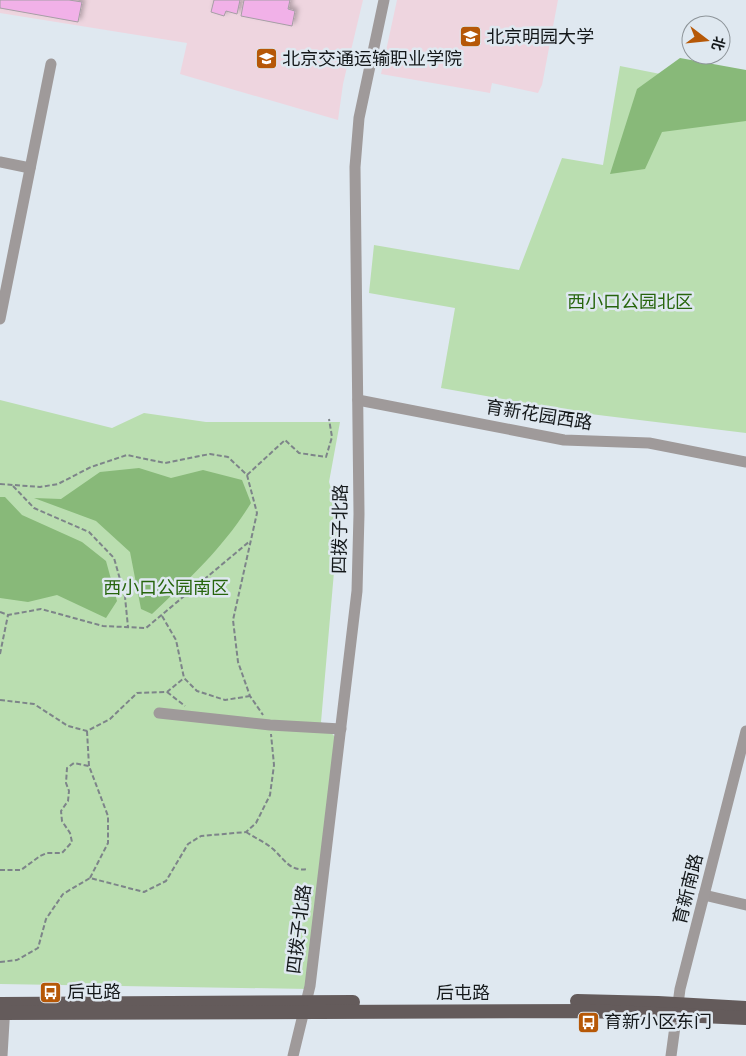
<svg xmlns="http://www.w3.org/2000/svg" width="746" height="1056" viewBox="0 0 746 1056" font-family="'Fira Sans','Noto Sans SC',sans-serif">
<style>
.education{fill:#eed5df}
.green{fill:#badeb0}
.forest{fill:#88b979}
.building{fill:#f1b1e8;stroke:#a69ea5;filter:url(#shadow)}
.lines{fill:none;stroke-linecap:round;stroke-linejoin:round}
.path{stroke:#7d8489;stroke-width:2;stroke-dasharray:5 2.5;stroke-linecap:butt}
.minor{stroke:#9f9a9a;stroke-width:11}
.major{stroke:#645b5b;stroke-width:14}
.labels{text-anchor:middle;stroke-width:5;stroke-linejoin:round;paint-order:stroke}
.poi-label{font-size:18px;fill:#14181a;stroke:#dfe8f0;text-anchor:start}
.park-label{font-size:18px;fill:#27650d;stroke:#dfe8f0}
.street-label{font-size:18px;fill:#14181a;stroke:#dfe8f0}
</style>
<defs>
<filter id="shadow"><feDropShadow dx="3" dy="-3" stdDeviation="2.5" flood-color="#0004"/></filter>
</defs>
<rect width="100%" height="100%" fill="#dfe8f0"/>
<!-- education -->
<g class="education">
<polygon points="0,0 363,0 343,84 338,120 180,74 187,43 0,13"/>
<polygon points="397,0 558,0 542,85 538,93 492,83 490,93 381,74"/>
</g>
<!-- green -->
<g class="green">
<polygon points="620,66 746,91 746,433 582,413 441,388 455,308 369,293 374,245 519,270 562,158 603,165"/>
<polygon points="0,400 112,428 144,413 206,422 340,422 329,482 339,514 321,722 337,739 308,989 0,984"/>
</g>
<!-- forest -->
<g class="forest">
<polygon points="680,58 746,70 746,121 662,132 645,169 610,174 637,89"/>
<path d="M 139,468 L 171,478 L 203,470 L 242,480 L 251,503 C 223,548 191,577 152,614 L 141,609 L 130,552 L 96,521 L 34,498 L 61,499 L 100,472 Z"/>
<polygon points="0,497 5,497 22,515 82,542 106,561 117,601 106,618 57,595 28,602 0,598"/>
</g>
<!-- building -->
<g class="building">
<polygon points="0,0 69,0 82,2 78,22 0,8"/>
<polygon points="214,0 240,0 237,14 226,11 224,16 211,12"/>
<polygon points="244,0 290,0 288,9 295,11 292,26 241,16"/>
</g>
<g class="lines">
<!-- path -->
<g class="path">
<polyline points="247,475 285,440 299,453 326,457 332,437 329,419"/>
<polyline points="0,484 40,487 58,484 91,467 127,455 165,463 210,454 228,457 247,475 257,513 233,620 238,662 250,696 263,715"/>
<polyline points="13,486 34,508 89,532 114,558 125,597 128,627"/>
<polyline points="0,612 8,615 41,609 103,626 146,628 250,541"/>
<polyline points="162,616 176,640 184,678 197,691 225,700 250,696"/>
<polyline points="0,654 8,615"/>
<polyline points="167,692 185,706"/>
<polyline points="0,700 34,704 68,726 87,731 110,719 137,693 167,692 184,678"/>
<polyline points="87,731 89,766 108,816 108,843 90,878"/>
<path d="M 246,832 C 255,838 265,842 273,849 C 285,860 290,872 308,869"/>
<polyline points="0,870 21,870 40,856 47,853 62,853 72,842 70,833 62,821 61,811 68,801 69,791 66,783 67,768 74,763 89,766"/>
<polyline points="0,962 17,960 38,948 46,919 63,894 90,878 144,892 166,881 188,844 201,836 246,832 256,823 270,795 274,765 271,734"/>
</g>
<!-- minor -->
<g class="minor">
<polyline points="0,162 30,168"/>
<polyline points="0,319 51,64"/>
<polyline points="358,400 564,440 649,443 746,462"/>
<polyline points="159,713 270,725 341,729"/>
<polyline points="704,895 746,905"/>
<polyline points="2,1056 5,1005"/>
<polyline points="293,1056 310,986 357,591 359,514 355,167 359,118 384,0"/>
<polyline points="671,1056 680,989 746,731"/>
</g>
<!-- major -->
<g class="major">
<polyline points="577,1001 658,1003 746,1008"/>
<polyline points="0,1004 353,1002"/>
<polyline points="0,1013 589,1011 746,1018"/>
</g>
</g>
<!-- icons -->
<defs>
<symbol id="university-square" viewBox="-11 -11 22 22"><rect x="-9" y="-9" width="18" height="18" rx="4" fill="#b65807" stroke="#dfe8f0"/><path d="M0-5L7-2L0 1L-7-2ZM-4 1L0 2.5L4 1V4Q0 6-4 4Z" fill="#fff"/></symbol>
<symbol id="school-square" viewBox="-11 -11 22 22"><rect x="-9" y="-9" width="18" height="18" rx="4" fill="#b65807" stroke="#dfe8f0"/><path d="M0-5L7-2L0 1L-7-2ZM-4 1L0 2.5L4 1V4Q0 6-4 4Z" fill="#fff"/></symbol>
<symbol id="bus-square" viewBox="-11 -11 22 22"><rect x="-9" y="-9" width="18" height="18" rx="4" fill="#b65807" stroke="#dfe8f0"/><path d="M-5-6H5V4H4V6H2V4H-2V6H-4V4H-5ZM-3.5-4V0h7V-4ZM-3.5 1.2v1.5H-2V1.2ZM2 1.2v1.5H3.5V1.2Z" fill="#fff"/></symbol>
</defs>
<g fill-rule="evenodd">
<use href="#university-square" x="458" y="24" width="25" height="25"/>
<use href="#school-square" x="254" y="46" width="25" height="25"/>
<use href="#bus-square" x="38" y="980" width="25" height="25"/>
<use href="#bus-square" x="576" y="1010" width="25" height="25"/>
</g>
<g class="labels">
<!-- poi labels -->
<g class="poi-label">
<text x="486" y="43">北京明园大学</text>
<text x="282" y="65">北京交通运输职业学院</text>
<text x="67" y="998">后屯路</text>
<text x="604" y="1028">育新小区东门</text>
</g>
<!-- park labels -->
<g class="park-label">
<text x="630" y="308">西小口公园北区</text>
<text x="166" y="594">西小口公园南区</text>
</g>
<!-- street labels -->
<g class="street-label">
<text transform="translate(539 415) rotate(9)" y="6">育新花园西路</text>
<text transform="translate(340 529) rotate(-89)" y="6">四拨子北路</text>
<text transform="translate(688 889) rotate(-76)" y="6">育新南路</text>
<text transform="translate(299 929) rotate(-83)" y="6">四拨子北路</text>
<text x="463" y="999">后屯路</text>
</g>
</g>
<!-- north arrow -->
<g transform="translate(706 40) rotate(106)"><circle r="24" fill="#dfe8f0" stroke="#8e959a"/>
<path d="M0-4L9 19L0 12L-9 19Z" fill="#b65807"/>
<text y="-8" font-size="14" font-weight="bold" text-anchor="middle" fill="#14181a">北</text>
</g>
</svg>
